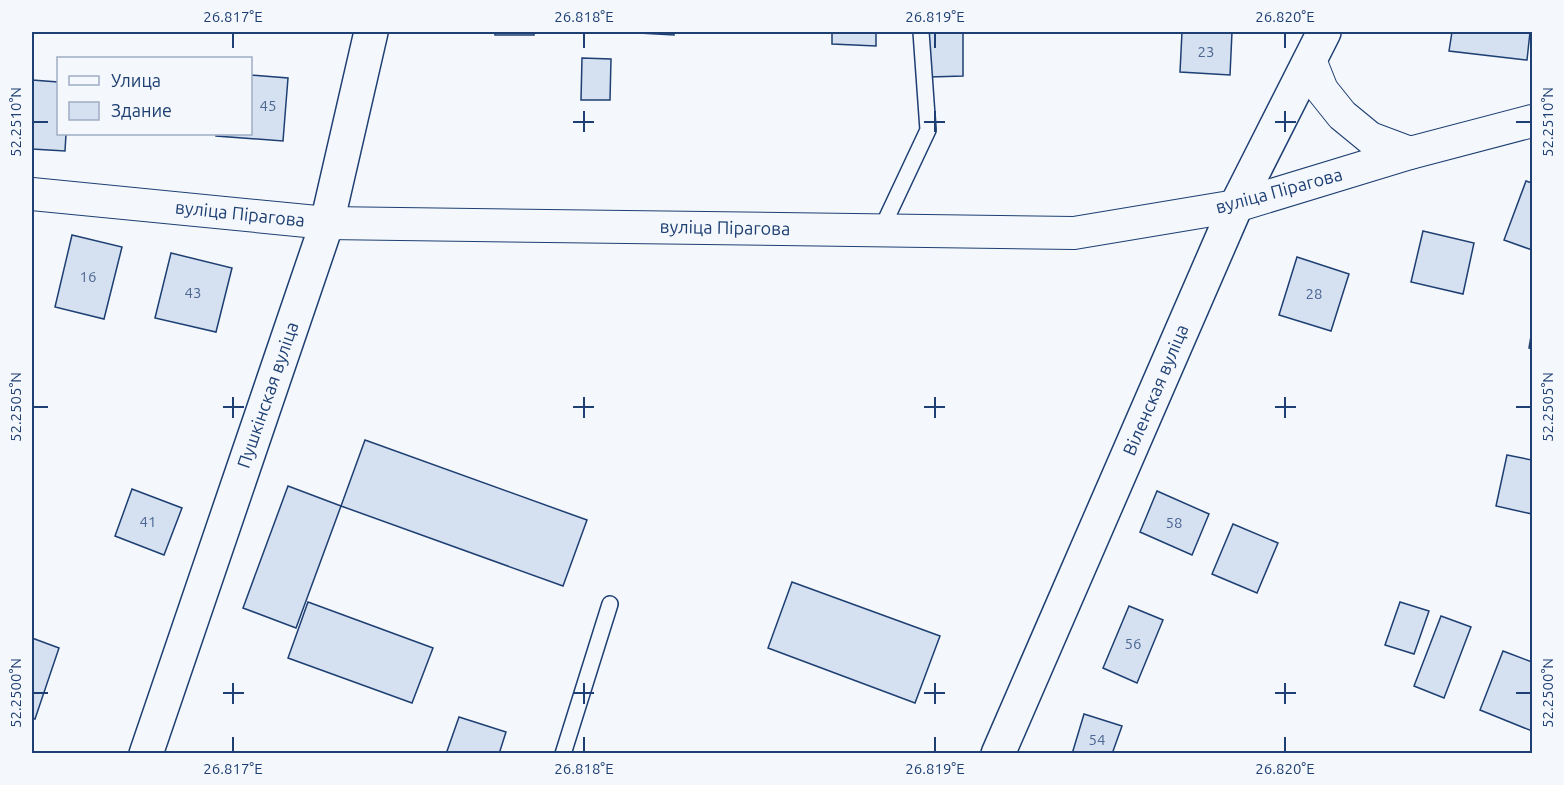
<svg xmlns="http://www.w3.org/2000/svg" width="1564" height="785" viewBox="0 0 1564 785" font-family="Ubuntu,sans-serif">
<style>
.building{fill:#d5e0f0;stroke:#1d3f73;stroke-width:1.5}
.lines{fill:none;stroke-linecap:round;stroke-linejoin:round}
.service-casing{stroke:#1d3f73;stroke-width:18}
.minor-casing{stroke:#1d3f73;stroke-width:34}
.tertiary-casing{stroke:#1d3f73;stroke-width:36}
.service{stroke:#f4f7fb;stroke-width:15}
.minor{stroke:#f4f7fb;stroke-width:32}
.tertiary{stroke:#f4f7fb;stroke-width:33}
.ticks{fill:none;stroke:#1d3f73;stroke-width:2}
.labels{text-anchor:middle;stroke-width:4.5;stroke-linejoin:round;paint-order:stroke}
.number-label{font-size:15px;fill:#4b6792}
.street-label{font-size:18px;fill:#1d3f73;stroke:#f4f7fb}
.neatline{fill:none;stroke:#1d3f73;stroke-width:2}
.ticks-label{font-size:15px;text-anchor:middle;fill:#1d3f73}
</style>
<rect width="100%" height="100%" fill="#f4f7fb"/>
<!-- building -->
<g class="building">
<rect x="495" y="32" width="39" height="3"/>
<polygon points="620,32 674,32 674,35"/>
<polygon points="832,32 876,32 876,46 832,44"/>
<polygon points="929,32 963,32 963,76 930,77"/>
<polygon points="1182,32 1232,32 1230,75 1180,72"/>
<polygon points="1452,32 1530,32 1527,60 1449,51"/>
<polygon points="582,58 611,59 610,100 581,100"/>
<polygon points="250,75 288,78 283,141 216,136 216,134 250,134"/>
<polygon points="32,80 58,82 58,134 66,134 65,151 32,149"/>
<polygon points="1526,181 1532,183 1532,250 1504,240"/>
<polygon points="1423,231 1474,243 1463,294 1411,282"/>
<polygon points="72,235 122,247 104,319 55,307"/>
<polygon points="171,253 232,268 216,332 155,318"/>
<polygon points="1297,257 1349,274 1331,331 1279,315"/>
<polygon points="1532,330 1532,349 1529,348"/>
<polygon points="365,440 587,520 563,586 341,506"/>
<polygon points="1507,455 1532,460 1532,514 1496,506"/>
<polygon points="288,486 341,506 296,628 243,608"/>
<polygon points="132,489 182,508 164,555 115,536"/>
<polygon points="1157,491 1209,514 1192,555 1140,532"/>
<polygon points="1233,524 1278,543 1257,593 1212,574"/>
<polygon points="792,582 940,636 915,703 768,648"/>
<polygon points="308,602 433,648 412,703 288,658"/>
<polygon points="1400,602 1429,611 1414,654 1385,645"/>
<polygon points="1129,606 1163,620 1137,683 1103,668"/>
<polygon points="1441,616 1471,627 1444,698 1414,686"/>
<polygon points="32,638 59,648 35,719 32,718"/>
<polygon points="1503,651 1532,662 1532,731 1480,710"/>
<polygon points="1084,714 1122,726 1112,754 1072,754"/>
<polygon points="459,717 506,732 499,754 446,754"/>
</g>
<g class="lines">
<defs>
<g id="service">
<polyline points="881,230 928,130 921,32"/>
<polyline points="563,754 610,604"/>
</g>
<g id="minor">
<polyline points="1310,60 1322,90 1342,115 1370,138 1410,153"/>
<polyline points="32,194 327,223 1074,233 1236,206 1410,153 1532,121"/>
</g>
<g id="tertiary">
<polyline points="146,754 327,223 371,32"/>
<polyline points="998,754 1236,206 1324,32"/>
</g>
</defs>
<!-- service casing -->
<use href="#service" class="service-casing"/>
<!-- minor casing -->
<use href="#minor" class="minor-casing"/>
<!-- tertiary casing -->
<use href="#tertiary" class="tertiary-casing"/>
<!-- service -->
<use href="#service" class="service"/>
<!-- minor -->
<use href="#minor" class="minor"/>
<!-- tertiary -->
<use href="#tertiary" class="tertiary"/>
</g>
<!-- ticks -->
<path class="ticks" d="M 233,33 L 233,48M 584,33 L 584,48M 935,33 L 935,48M 1285,33 L 1285,48M 584,111 L 584,132M 935,111 L 935,132M 1285,111 L 1285,132M 33,122 L 48,122M 573,122 L 594,122M 924,122 L 945,122M 1275,122 L 1296,122M 1516,122 L 1531,122M 233,397 L 233,418M 584,397 L 584,418M 935,397 L 935,418M 1285,397 L 1285,418M 33,407 L 48,407M 223,407 L 244,407M 573,407 L 594,407M 924,407 L 945,407M 1275,407 L 1296,407M 1516,407 L 1531,407M 233,683 L 233,704M 584,683 L 584,704M 935,683 L 935,704M 1285,683 L 1285,704M 33,693 L 48,693M 223,693 L 244,693M 573,693 L 594,693M 924,693 L 945,693M 1275,693 L 1296,693M 1516,693 L 1531,693M 233,737 L 233,752M 584,737 L 584,752M 935,737 L 935,752M 1285,737 L 1285,752"/>
<g class="labels">
<!-- number labels -->
<g class="number-label">
<text x="1206" y="57">23</text>
<text x="268" y="111">45</text>
<text x="88" y="282">16</text>
<text x="193" y="298">43</text>
<text x="1314" y="299">28</text>
<text x="148" y="527">41</text>
<text x="1174" y="528">58</text>
<text x="1133" y="649">56</text>
<text x="1097" y="745">54</text>
</g>
<!-- street labels -->
<g class="street-label">
<text transform="translate(1279 191) rotate(-15)" y="6">вуліца Пірагова</text>
<text transform="translate(240 214) rotate(6)" y="6">вуліца Пірагова</text>
<text transform="translate(725 228) rotate(1)" y="6">вуліца Пірагова</text>
<text transform="translate(1156 390) rotate(-67)" y="6">Віленская вуліца</text>
<text transform="translate(268 395) rotate(-71)" y="6">Пушкінская вуліца</text>
</g>
</g>
<!-- border -->
<rect width="1564" height="785" fill="none" stroke="#f4f7fb" stroke-width="66"/>
<!-- legend -->
<rect x="57" y="57" width="195" height="78" fill="#f4f7fb" stroke="#9eadc5" stroke-width="1.5"/>
<rect x="69" y="76" width="30" height="9" fill="#f4f7fb" stroke="#9eadc5" stroke-width="1.5"/>
<text x="111" y="87" font-size="18" fill="#1d3f73">Улица</text>
<rect x="69" y="102" width="30" height="18" fill="#d5e0f0" stroke="#9eadc5" stroke-width="1.5"/>
<text x="111" y="117" font-size="18" fill="#1d3f73">Здание</text>
<rect x="33" y="33" width="1498" height="719" class="neatline"/>
<g class="ticks-label">
<text x="233" y="22">26.817°E</text>
<text x="584" y="22">26.818°E</text>
<text x="935" y="22">26.819°E</text>
<text x="1285" y="22">26.820°E</text>
<text transform="translate(16 122) rotate(-90)" y="5">52.2510°N</text>
<text transform="translate(1548 122) rotate(-90)" y="5">52.2510°N</text>
<text transform="translate(16 407) rotate(-90)" y="5">52.2505°N</text>
<text transform="translate(1548 407) rotate(-90)" y="5">52.2505°N</text>
<text transform="translate(16 693) rotate(-90)" y="5">52.2500°N</text>
<text transform="translate(1548 693) rotate(-90)" y="5">52.2500°N</text>
<text x="233" y="774">26.817°E</text>
<text x="584" y="774">26.818°E</text>
<text x="935" y="774">26.819°E</text>
<text x="1285" y="774">26.820°E</text>
</g>
</svg>
